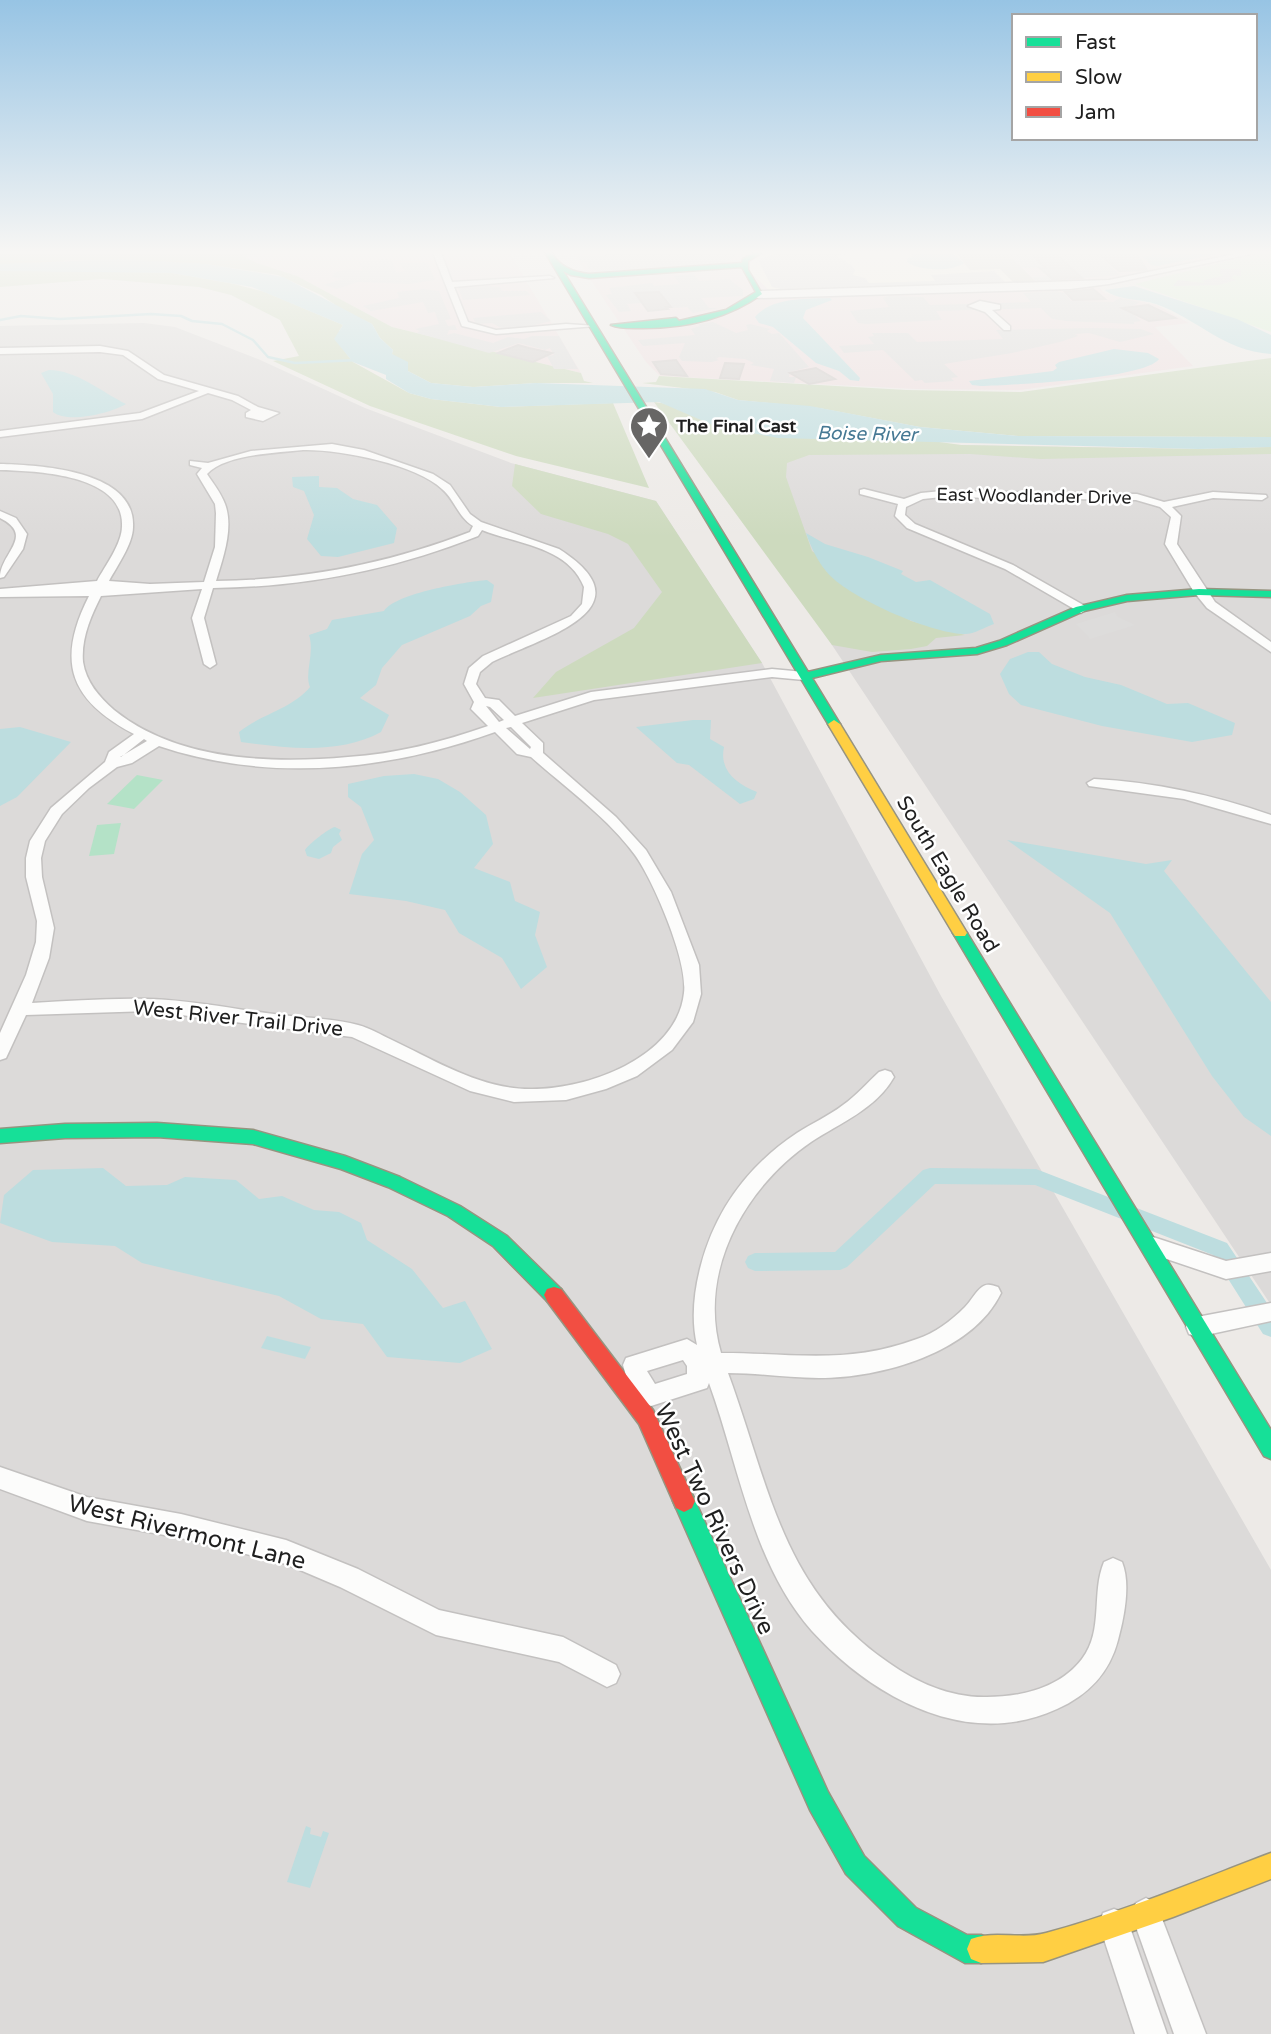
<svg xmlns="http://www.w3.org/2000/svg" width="1271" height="2034" viewBox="0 0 1271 2034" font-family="'Varela Round',sans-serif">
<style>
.residential{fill:#dcdad9}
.commercial{fill:#eededf}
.education{fill:#f6f2e3}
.construction{fill:#d6d3c9}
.forest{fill:#cddabe}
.park{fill:#d9f1d4}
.pitch{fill:#b4e2c7}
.parking{fill:#dddcdb}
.water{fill:#bddddf}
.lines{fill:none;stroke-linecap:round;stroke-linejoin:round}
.stream{stroke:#bddddf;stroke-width:2.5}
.canal{fill:#bddddf;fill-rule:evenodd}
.building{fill:#d4d0ce;stroke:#d0cbc9;stroke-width:2}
.street-casing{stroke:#c3c1c0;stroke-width:3}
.fast-casing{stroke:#979480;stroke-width:3}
.slow-casing{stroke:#979480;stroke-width:3}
.jam-casing{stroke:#979480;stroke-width:3}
.street{fill:#fcfcfb;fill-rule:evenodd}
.fast{fill:#16e098;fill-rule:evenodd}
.slow{fill:#ffcf43;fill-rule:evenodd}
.jam{fill:#f24e42;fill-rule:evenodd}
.labels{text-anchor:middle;stroke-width:5;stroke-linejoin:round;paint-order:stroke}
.far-poi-label{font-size:18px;font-weight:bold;fill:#1f1f1f;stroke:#fff;text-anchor:start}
.far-street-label{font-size:18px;fill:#1f1f1f;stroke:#fff}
.far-water-label{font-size:19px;font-style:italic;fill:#467994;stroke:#fff}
.street-label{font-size:21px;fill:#1f1f1f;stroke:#fff}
.near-street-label{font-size:24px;fill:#1f1f1f;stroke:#fff}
</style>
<rect width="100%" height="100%" fill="#edeae7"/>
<!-- residential -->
<g class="residential">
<polygon points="144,323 175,327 258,359 365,408 511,463 656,501 762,663 941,996 1271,1570 1271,2034 0,2034 0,326"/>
<polygon points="687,427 961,445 1198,449 1271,447 1271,1305"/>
</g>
<!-- commercial -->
<g class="commercial">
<polygon points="268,252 509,252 581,373 392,327 297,276 257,263 242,256"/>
<polygon points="572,252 1243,252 1093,282 1105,293 1157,305 1189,323 1155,327 1193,366 1020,390 916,389 660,376 646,362"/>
</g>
<!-- education -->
<polygon class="education" points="772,252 955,252 971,269 1001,269 1016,285 771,292 751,273 748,265 755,258"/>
<!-- construction -->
<polygon class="construction" points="955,252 1006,252 1038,284 1016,285 1000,269 970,270"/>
<!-- forest -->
<g class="forest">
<polygon points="0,252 268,252 243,256 257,263 297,276 392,327 581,373 584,381 593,383 536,383 473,387 431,383 408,371 392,354 393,350 380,338 372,324 344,311 321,295 278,275 206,264 67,260 51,264 0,264"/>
<polygon points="49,270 172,273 234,284 265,292 343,325 339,331 345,352 353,362 409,393 431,399 501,407 613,403 649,488 516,456 370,406 273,361 299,356 280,320 231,295 199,287 102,279 0,287 0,271"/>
<polygon points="1271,358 1271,437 1018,436 920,427 819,408 738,400 715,392 642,383 656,382 659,376 906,390 1021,392"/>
<polygon points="654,402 961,445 1198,449 1271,447 1271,454 1041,459 970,454 809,455 787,463 786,477 812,551 820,557 826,571 911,621 965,635 936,638 927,646 911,649 872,652 832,645"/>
<polygon points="515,464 656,501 762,663 533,698 556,672 634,628 662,592 628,544 608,534 541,514 512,486"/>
</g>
<!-- park -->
<polygon class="park" points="1265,252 1271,252 1271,332 1135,284"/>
<!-- pitch -->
<g class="pitch">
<polygon points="137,775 163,780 134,809 107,804"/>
<polygon points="121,823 114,854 89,856 97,825"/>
</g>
<!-- parking -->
<g class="parking">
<polygon points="604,252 734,252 737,255 724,263 601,271 588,269 586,262 581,262 577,257 605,255"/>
<polygon points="886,252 836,255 851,265 855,270 853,275 865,278 869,283 935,281 931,275 994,271 1006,283 781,289 772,287 759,262 762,258 775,254"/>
<polygon points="1007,252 1129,252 1129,257 1101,258 1120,275 1037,282 1032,277 1081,276 1072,267 1023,268"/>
<polygon points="385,259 392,260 396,272 405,271 400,263 427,262 435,280 409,284 358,282 337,289 324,285 342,279 332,277 335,272 349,269 362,271 359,262"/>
<polygon points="1220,269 1241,269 1241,276 1234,275 1231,278 1236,280 1219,285 1173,286 1178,280 1203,283 1205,282 1201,281 1225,275 1220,274"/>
<polygon points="693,274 699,281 729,279 743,290 743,296 701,298 709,308 718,308 693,313 687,307 673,308 666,301 627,304 631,311 619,312 606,295 612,294 609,288 652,283 654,286 680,284 674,276"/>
<polygon points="486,286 500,287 502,291 527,291 530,295 463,300 458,288"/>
<polygon points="424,289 439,291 451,319 445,320 448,326 455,325 457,330 449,330 447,335 454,333 493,343 508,337 524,339 532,336 559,336 578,369 554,369 547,356 554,355 550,348 545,350 519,343 489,353 417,333 420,331 415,329 439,324 435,312 428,313 423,302 371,311 363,306 399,298 397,292"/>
<polygon points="1056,291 1064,293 1071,301 1113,302 1120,298 1140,302 1127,309 1141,321 1134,322 1134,324 1066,321 1052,319 1041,308 936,311 942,320 866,324 858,323 850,311 889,307 883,298 888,296 923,297 930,305 1031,302 1023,293"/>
<polygon points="541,312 551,321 523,328 503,329 492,323 476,324 473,318"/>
<polygon points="713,322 736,333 748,330 746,325 750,324 770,329 767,331 772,334 779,333 809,367 790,372 789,377 796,377 794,383 770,381 774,369 750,365 754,363 745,359 719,357 716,359 719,360 712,362 682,361 679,357 685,343 643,346 638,340 695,335 691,329 700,326 699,324"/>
<polygon points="1094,328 1141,329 1154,334 1120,342 1089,333 1075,334 1078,336 1060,342 1012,353 944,364 958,377 951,378 954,381 925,383 922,380 915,381 883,350 844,353 839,346 874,344 868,337 874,336 872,333 908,333 917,342 1003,339 996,330"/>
<polygon points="1115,612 1118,617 1135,625 1090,639 1076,624"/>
</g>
<!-- water -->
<g class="water">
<path d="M 909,252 L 951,252 L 964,263 C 952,272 920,271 907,262 L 908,258 L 913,257 Z"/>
<polygon points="1163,252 1228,252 1157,266 1151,265 1143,257"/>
<polygon points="122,259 206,264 283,277 372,324 380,338 393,350 392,354 408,362 408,371 431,383 473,387 536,383 705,389 738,400 810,406 920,427 1018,436 1271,437 1271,447 1198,449 778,438 715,426 659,402 501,407 431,399 409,393 386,379 386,375 353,362 334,339 343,325 252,287 172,273 0,271 0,264"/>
<path d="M 1134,286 L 1237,319 L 1271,335 L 1271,354 C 1223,351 1198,319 1156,304 C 1141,299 1116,300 1105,290 Z"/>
<path d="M 830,298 L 832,300 L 806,310 L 803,318 L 860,378 L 859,381 L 850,380 L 839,371 L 816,363 L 773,327 L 759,323 L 755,317 C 772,297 806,299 830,298 Z"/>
<path d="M 1114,349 L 1148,353 L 1159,359 C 1145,379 1011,385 981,386 L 972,385 L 969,381 L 1053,371 L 1057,368 L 1055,365 L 1059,362 Z"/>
<path d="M 49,370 C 76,370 102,392 126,404 C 111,413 68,424 53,412 L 53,394 L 41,373 Z"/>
<polygon points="319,476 319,487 337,488 353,499 377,505 397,528 394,543 338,557 321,556 307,539 314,515 304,491 293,487 292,477"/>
<path d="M 806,533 L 825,544 L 868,557 L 903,571 L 901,574 L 916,582 L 930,580 L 990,614 L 994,624 C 985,627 973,635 963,634 C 931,633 846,597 826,571 C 818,562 810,545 806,533 Z"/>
<path d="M 487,580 L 494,585 L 491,602 L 481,606 L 470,616 L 402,645 L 382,668 L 376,685 L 360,698 L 389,715 L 381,732 C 339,755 287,748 241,742 L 239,732 C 261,714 292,709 310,687 C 304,673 315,654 309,635 L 327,629 L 332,620 L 384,611 C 396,593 465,582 487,580 Z"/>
<polygon points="1028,652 1039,652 1052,664 1085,677 1121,685 1167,704 1188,703 1235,723 1232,735 1192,742 1102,726 1021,705 1009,694 1000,674 1010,659"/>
<path d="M 693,720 L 711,720 L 710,739 L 724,747 C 719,770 736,784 757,792 L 754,799 L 740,804 L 689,765 L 677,763 L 636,727 Z"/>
<polygon points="20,727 71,742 17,797 0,806 0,729"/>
<polygon points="414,774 438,779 460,792 486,815 493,844 474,868 510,882 515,901 540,912 535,935 547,967 521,989 502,958 459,933 445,910 406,901 349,894 362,854 374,840 361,807 348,797 348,784 384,776"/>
<path d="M 335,827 L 341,830 L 339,834 L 342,840 L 333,847 L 331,853 L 319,859 L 307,856 L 305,850 C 309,844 329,828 335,827 Z"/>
<polygon points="1007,840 1146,864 1172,860 1164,871 1271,1002 1271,1136 1244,1117 1212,1076 1110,913"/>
<polygon points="103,1168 126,1186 167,1185 185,1177 236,1180 259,1199 282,1196 314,1210 339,1212 361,1223 367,1240 412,1269 443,1308 465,1301 492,1349 460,1363 387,1357 363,1324 321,1319 279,1296 142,1263 115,1246 52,1242 0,1223 4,1195 33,1170"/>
<polygon points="267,1336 311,1347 305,1359 261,1348"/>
<polygon points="306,1826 311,1828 310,1834 321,1837 323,1831 329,1833 310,1888 287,1882"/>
</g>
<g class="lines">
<!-- stream -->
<polyline class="stream" points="0,320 21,316 60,319 151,314 181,316 192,321 222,324 253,340 268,357 295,363 358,360"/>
<!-- canal -->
<polygon class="canal" points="930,1168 1036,1169 1227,1243 1271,1309 1271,1337 1263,1334 1213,1255 1035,1185 935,1184 847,1267 840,1270 755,1271 748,1268 745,1262 748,1256 755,1253 835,1252 923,1170"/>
</g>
<!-- building -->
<g class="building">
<polygon points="1029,252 1054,252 1082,278 1052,279 1040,268 1045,268"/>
<polygon points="1097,252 1135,252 1147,270 1119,271"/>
<polygon points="1093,289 1105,299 1073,300 1065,292"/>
<polygon points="659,292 671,307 666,307 668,309 648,311 635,293"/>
<polygon points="1148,305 1175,318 1149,321 1122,308"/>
<polygon points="518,345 529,348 552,353 533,362 498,353"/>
<polygon points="676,360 687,376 661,374 653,362"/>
<polygon points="725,363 744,364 739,379 720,378"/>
<polygon points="816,368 835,379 809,384 790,373"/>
</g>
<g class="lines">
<defs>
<g id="street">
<polygon points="1245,252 1260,252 1109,284 1070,289 758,298 754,296 760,291 1109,280"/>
<polygon points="433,253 441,253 452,282 550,276 554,278 454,287 468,322 496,330 566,324 596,326 496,334 462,326"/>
<polygon points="980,301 1000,305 1000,309 992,310 1010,326 1010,330 1004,330 985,312 968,306"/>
<polygon points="100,346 128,351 164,375 238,396 258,407 279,413 263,421 246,417 246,413 251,410 232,400 208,393 142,419 0,437 0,431 140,413 199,391 158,379 123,355 100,352 0,354 0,348"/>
<path d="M 332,444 L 364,450 L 433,474 L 450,485 L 470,514 L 481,522 L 559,549 C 653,609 541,638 492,662 L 480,672 L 476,684 L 485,698 L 499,700 L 515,716 L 591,692 L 772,669 L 804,672 L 810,676 L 804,680 L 772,677 L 594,700 L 522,723 L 543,743 L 543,753 L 616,817 L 646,850 L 671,892 L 699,965 L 701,994 L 693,1022 L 672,1050 L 637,1076 L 606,1089 L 566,1100 L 514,1102 L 470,1091 L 352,1037 L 150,1011 L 26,1015 L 6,1058 L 0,1060 L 0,1033 L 26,975 L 36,942 L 37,921 L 26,877 L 26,858 L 30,841 L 51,808 L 105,762 L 109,752 L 134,734 C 69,700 56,661 89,596 L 0,597 L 0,589 L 97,581 C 105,566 122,544 122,526 C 124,474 36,471 0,470 L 0,464 C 39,465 136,470 133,527 C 133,544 117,566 109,581 L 150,584 L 204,582 L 215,547 L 216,513 L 215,504 L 197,474 L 202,468 L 190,465 L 190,461 L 208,463 L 251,451 ZM 303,450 C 338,449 416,464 442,489 C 455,500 458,517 473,526 L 470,532 C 387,564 304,580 216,581 C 223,558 234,528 225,504 C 221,493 213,483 207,474 C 225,454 277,453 303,450 ZM 482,530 C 516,544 568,546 584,587 L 582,604 L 571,616 L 483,656 L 469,668 L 464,684 L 474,702 L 471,709 L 488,726 C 442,742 396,754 348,757 C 271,764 177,761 114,710 C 99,697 86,682 83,662 C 81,638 91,616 101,596 L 202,589 L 192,618 L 204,664 L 210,668 L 216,664 L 204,618 L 213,588 C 306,587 392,570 478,536 ZM 486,706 L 490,707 L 504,720 L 499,722 ZM 511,727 L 531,747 L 530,749 L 506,728 ZM 495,732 L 517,754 L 531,757 C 566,788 607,817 635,855 C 654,882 688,961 684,993 C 677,1058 586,1090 530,1089 C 481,1089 436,1061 392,1040 C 381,1035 370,1028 358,1025 C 332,1018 302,1018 274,1014 C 233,1009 190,1000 148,999 C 109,998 70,1001 32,1003 L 49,958 L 54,928 L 42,877 L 41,858 L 45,841 L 62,814 L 89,788 L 117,767 L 132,763 L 159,746 C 269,783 387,771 495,732 ZM 144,739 L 147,741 L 120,757 L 121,757 Z"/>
<polygon points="864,489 904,499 921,493 942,491 1137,494 1164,502 1213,492 1266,495 1267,497 1262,500 1213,498 1172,507 1181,516 1177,544 1215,602 1271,642 1271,652 1207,608 1194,592 1165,544 1171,517 1160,507 1136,500 942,497 923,499 906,507 905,515 915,524 1013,565 1085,606 1087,609 1081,613 1005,569 907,528 895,516 898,504 860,494 860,490"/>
<path d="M 0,511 L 16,518 L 27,534 L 23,549 L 4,577 L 0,578 C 0,553 36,536 0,518 Z"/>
<path d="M 1094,779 C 1155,782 1213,795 1271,815 L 1271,824 L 1184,799 L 1089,786 L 1087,783 Z"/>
<path d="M 885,1070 L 891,1072 L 894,1077 C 876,1109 840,1123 811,1142 C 745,1187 697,1271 721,1353 C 792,1353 848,1365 917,1339 C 935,1333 951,1321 965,1307 C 971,1301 976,1291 982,1287 C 987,1283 992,1285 998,1287 L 1001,1293 C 972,1353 881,1378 819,1378 C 789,1378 759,1373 728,1373 C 770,1487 781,1589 889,1663 C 917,1683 952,1698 987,1697 C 1021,1697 1060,1688 1082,1659 C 1104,1630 1091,1593 1104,1562 L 1113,1558 L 1122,1562 C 1131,1584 1124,1618 1118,1640 C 1109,1674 1088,1695 1057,1709 C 968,1750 873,1698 812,1631 C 752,1563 739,1465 709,1383 L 707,1388 L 651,1406 C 633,1399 628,1383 623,1365 L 626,1358 L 687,1339 L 697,1345 C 691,1319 694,1291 701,1265 C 716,1209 749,1165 797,1133 C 812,1123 829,1116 843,1105 C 856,1096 867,1083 879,1072 ZM 683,1360 L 687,1366 L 687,1374 L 655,1384 L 647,1371 Z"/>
<polygon points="1153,1237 1226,1261 1271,1253 1271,1271 1226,1279 1146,1252 1143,1246 1146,1240"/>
<polygon points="1271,1303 1271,1321 1197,1337 1189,1334 1186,1327 1189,1320 1197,1317"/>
<polygon points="0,1467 87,1497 181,1514 286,1540 358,1569 439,1610 563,1637 616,1665 620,1674 616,1683 607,1687 559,1662 436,1635 340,1587 286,1564 181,1538 87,1521 0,1489"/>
<polygon points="1146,1898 1156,1903 1206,2034 1174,2034 1131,1913 1136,1903"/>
<polygon points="1114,1909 1125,1913 1167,2034 1135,2034 1099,1924 1103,1913"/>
</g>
<g id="fast">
<path d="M 545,252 L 551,252 C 560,267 572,272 589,274 L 742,263 L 743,259 L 755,252 L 763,252 L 748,261 L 748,270 L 762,294 C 727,319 686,328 643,328 C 633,328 620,329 611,325 L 676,318 L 679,321 L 726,310 L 756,292 L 742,267 L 589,278 L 571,275 L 563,271 L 808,672 L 881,655 L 976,648 L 999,641 L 1076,607 L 1127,595 L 1199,589 L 1271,591 L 1271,597 L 1199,595 L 1127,601 L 1084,611 L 1007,645 L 977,654 L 881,661 L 812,678 L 840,724 L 838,727 L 830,727 Z"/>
<polygon points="960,928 967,933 1271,1430 1271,1459 1264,1456 953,933"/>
<polygon points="157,1123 253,1130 345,1156 400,1177 460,1206 507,1236 561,1289 564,1295 561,1301 554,1303 547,1301 493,1246 448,1216 388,1187 341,1169 253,1144 157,1137 65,1138 0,1143 0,1129 65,1124"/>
<polygon points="684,1490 692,1494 828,1792 864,1856 916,1908 967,1935 981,1935 991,1939 995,1949 991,1959 981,1963 965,1963 898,1926 846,1874 810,1810 673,1501 676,1494"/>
</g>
<g id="slow">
<polygon points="834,720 840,724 967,933 965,936 955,936 953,933 828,724"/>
<path d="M 1271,1853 L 1271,1879 L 1173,1917 L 1043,1962 L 981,1963 L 971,1959 L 967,1949 L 971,1939 C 995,1930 1022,1940 1046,1933 C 1123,1912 1197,1881 1271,1853 Z"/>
</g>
<polygon id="jam" points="554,1287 561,1289 653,1410 695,1501 692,1508 684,1512 676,1508 639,1424 547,1301 544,1295 547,1289"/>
</defs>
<!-- street casing -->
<use href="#street" class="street-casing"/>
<!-- fast casing -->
<use href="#fast" class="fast-casing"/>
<!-- slow casing -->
<use href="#slow" class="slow-casing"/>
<!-- jam casing -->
<use href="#jam" class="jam-casing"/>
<!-- street -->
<use href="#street" class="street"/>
<!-- fast -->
<use href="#fast" class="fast"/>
<!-- slow -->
<use href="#slow" class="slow"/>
<!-- jam -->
<use href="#jam" class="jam"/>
</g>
<!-- sky -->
<linearGradient id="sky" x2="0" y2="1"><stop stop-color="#97c4e4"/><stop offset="0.47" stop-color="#f7f6f4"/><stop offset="1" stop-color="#f7f6f4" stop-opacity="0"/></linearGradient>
<rect width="1271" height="537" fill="url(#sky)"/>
<!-- icons -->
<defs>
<symbol id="sight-pin" viewBox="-11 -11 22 30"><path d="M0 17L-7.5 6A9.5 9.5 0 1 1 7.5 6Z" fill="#676665" stroke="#fff"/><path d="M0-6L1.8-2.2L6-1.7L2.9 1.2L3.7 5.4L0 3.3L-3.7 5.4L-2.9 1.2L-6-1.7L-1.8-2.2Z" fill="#fff"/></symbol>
</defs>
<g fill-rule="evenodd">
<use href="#sight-pin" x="627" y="404" width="44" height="60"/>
</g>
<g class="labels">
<!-- far-poi labels -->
<g class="far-poi-label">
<text x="676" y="432">The Final Cast</text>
</g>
<!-- far-street labels -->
<g class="far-street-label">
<text transform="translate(1034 496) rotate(1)" y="6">East Woodlander Drive</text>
</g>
<!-- far-water labels -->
<g class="far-water-label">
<text transform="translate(867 433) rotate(1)" y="7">Boise River</text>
</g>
<!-- street labels -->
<g class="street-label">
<text transform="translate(948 874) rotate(59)" y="7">South Eagle Road</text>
<text transform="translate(238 1018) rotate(6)" y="7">West River Trail Drive</text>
</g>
<!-- near-street labels -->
<g class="near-street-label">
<text transform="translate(715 1519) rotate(65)" y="8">West Two Rivers Drive</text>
<text transform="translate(187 1532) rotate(14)" y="8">West Rivermont Lane</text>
</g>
</g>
<!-- legend -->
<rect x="1012" y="14" width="245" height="126" fill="#ffffff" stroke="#a5a5a5" stroke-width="2"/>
<rect x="1026" y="37" width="35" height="10" fill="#16e098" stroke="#a5a5a5" stroke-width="2"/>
<text x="1075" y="49" font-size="21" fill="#1f1f1f">Fast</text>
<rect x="1026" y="72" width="35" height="10" fill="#ffcf43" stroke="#a5a5a5" stroke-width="2"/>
<text x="1075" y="84" font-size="21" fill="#1f1f1f">Slow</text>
<rect x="1026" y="107" width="35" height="10" fill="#f24e42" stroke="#a5a5a5" stroke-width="2"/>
<text x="1075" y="119" font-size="21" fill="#1f1f1f">Jam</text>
</svg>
